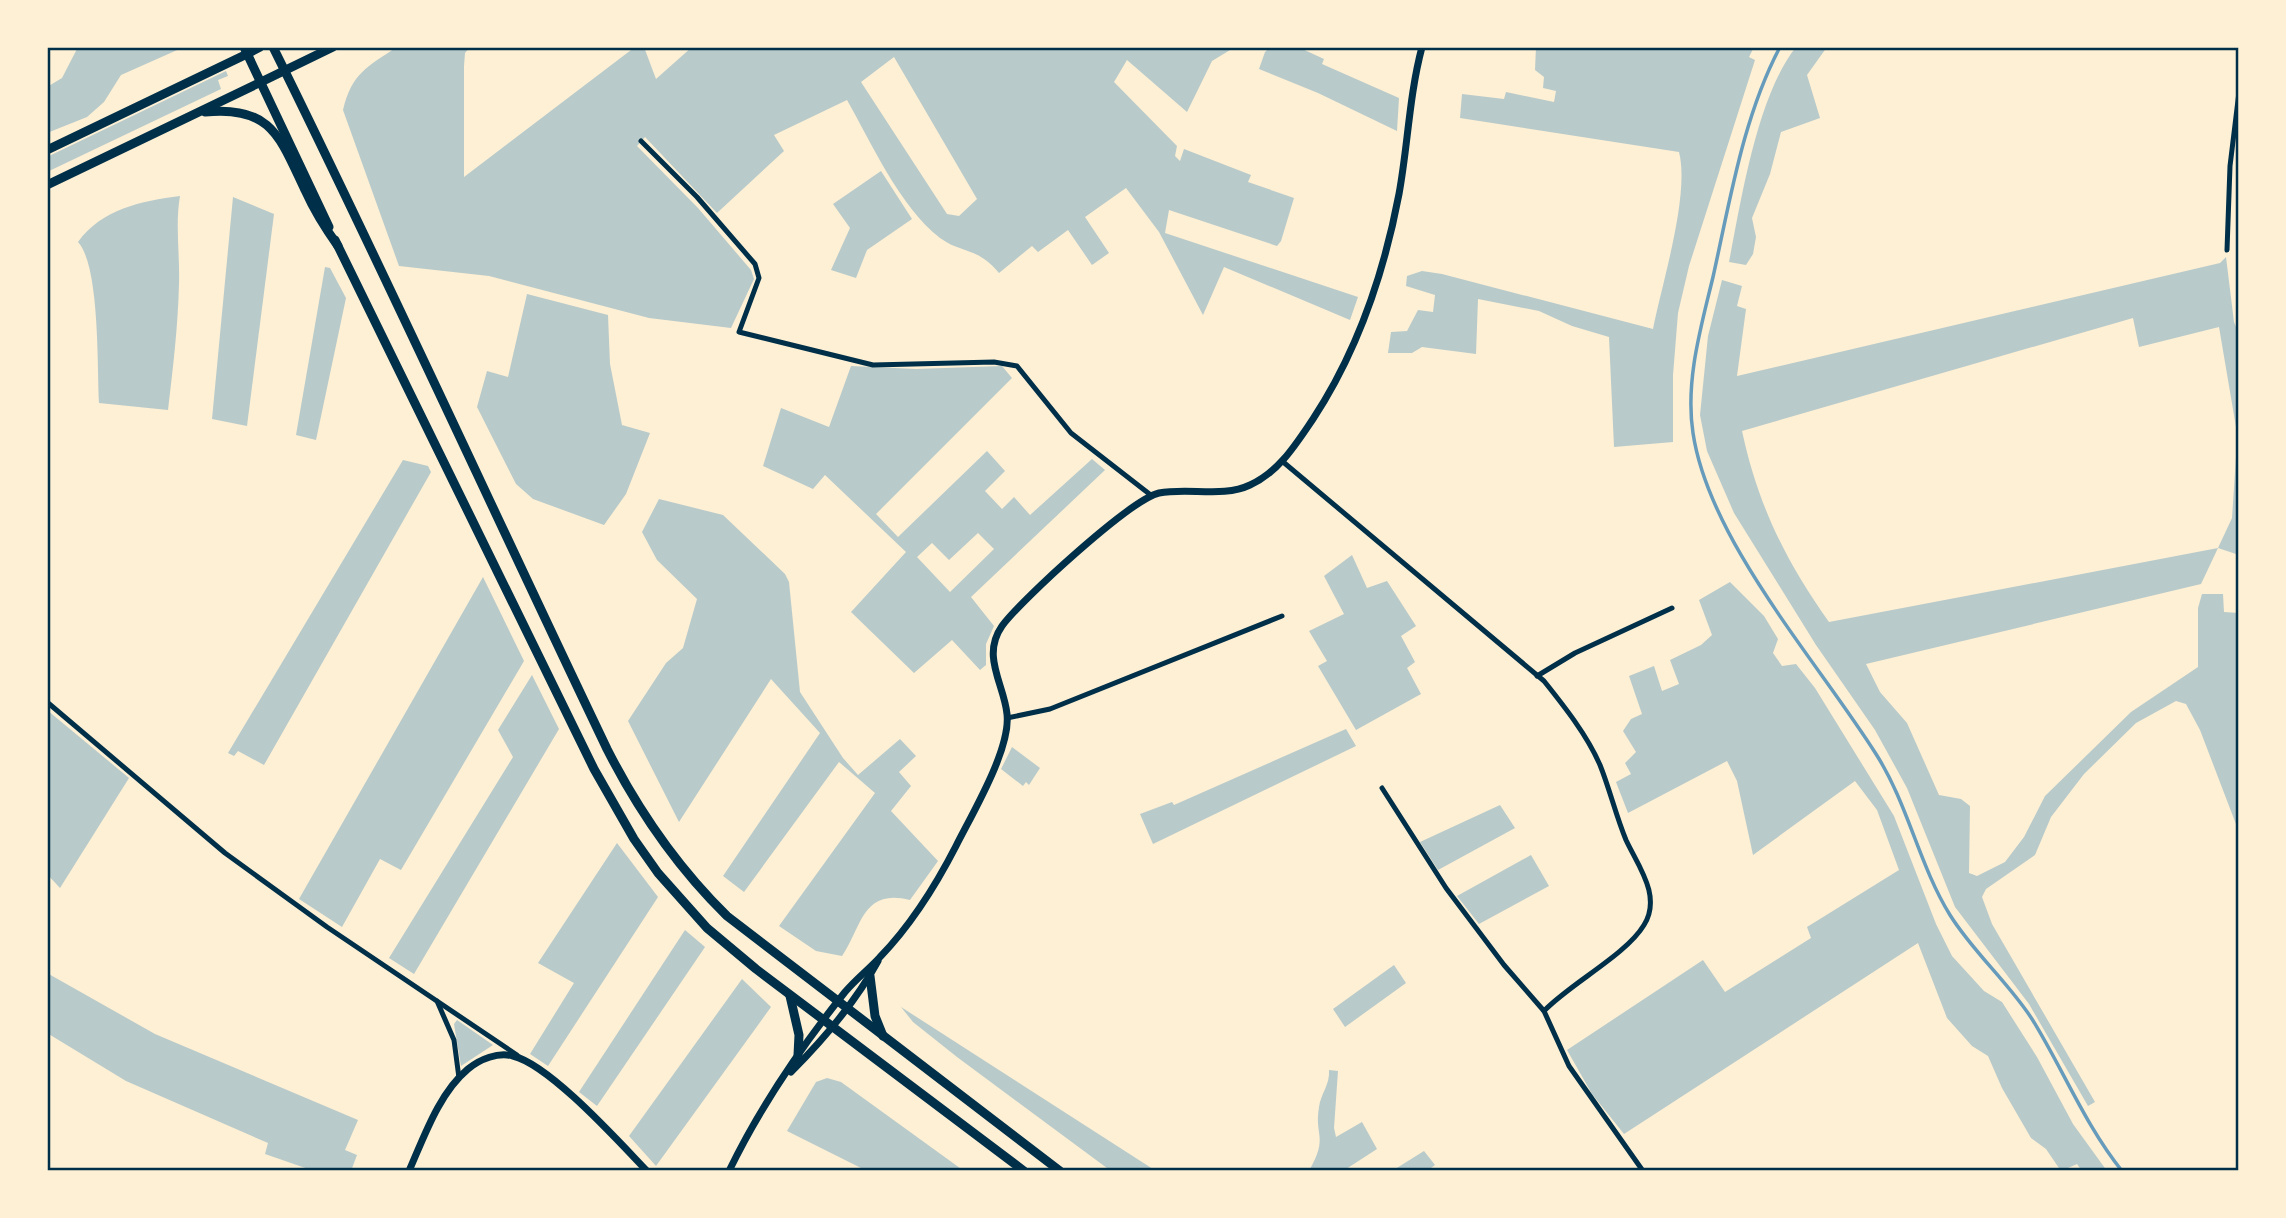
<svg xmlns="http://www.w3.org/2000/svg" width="2286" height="1218" viewBox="0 0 2286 1218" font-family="Ubuntu,sans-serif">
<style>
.green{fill:#b9caca;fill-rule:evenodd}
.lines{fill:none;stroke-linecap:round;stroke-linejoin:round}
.stream{stroke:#669bbc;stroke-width:3.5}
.minor{stroke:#003049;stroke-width:5}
.tertiary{stroke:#003049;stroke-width:7}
.primary{stroke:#003049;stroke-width:9}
.trunk{stroke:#003049;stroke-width:9}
.neatline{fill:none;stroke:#003049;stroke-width:2.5}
</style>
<rect width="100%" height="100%" fill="#fdf0d5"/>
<!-- green -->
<g class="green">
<polygon points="78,47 184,47 121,75 104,102 87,117 47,133 47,87 62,78"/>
<path d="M 397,47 L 470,47 L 465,53 L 464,66 L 464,177 L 635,47 L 644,47 L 656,79 L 692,47 L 1235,47 L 1212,61 L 1187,112 L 1127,60 L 1114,82 L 1177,146 L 1175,156 L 1180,161 L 1184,149 L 1251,175 L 1248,182 L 1294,198 L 1281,241 L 1277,246 L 1169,210 L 1165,233 L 1358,297 L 1350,320 L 1224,267 L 1203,315 L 1159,232 L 1126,188 L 1085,217 L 1109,253 L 1092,265 L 1068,230 L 1038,252 L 1032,246 L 999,273 C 976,246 962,254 940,238 C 900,207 872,144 847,100 L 774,135 L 784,151 L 717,213 L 645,137 L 637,146 L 698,208 L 751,270 L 754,279 L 731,328 L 649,318 L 489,276 L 399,266 L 343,110 C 352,73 367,67 397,47 ZM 894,57 L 977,199 L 959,216 L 947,214 L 861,82 Z"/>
<polygon points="1270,47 1298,47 1324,59 1322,64 1399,98 1397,131 1318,93 1259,69 1265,52"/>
<path d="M 1536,47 L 1754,47 L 1749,57 L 1755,60 L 1689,266 L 1678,313 L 1673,375 L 1673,442 L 1614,447 L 1609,337 L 1572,326 L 1539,311 L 1478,299 L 1476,354 L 1422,347 L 1412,353 L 1388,353 L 1391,332 L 1407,331 L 1418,310 L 1433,312 L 1435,295 L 1406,286 L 1407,276 L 1422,271 L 1442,274 L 1653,329 C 1662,283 1690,195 1679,152 L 1460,118 L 1462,94 L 1504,99 L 1506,92 L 1554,102 L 1556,91 L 1543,88 L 1544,77 L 1535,70 Z"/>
<path d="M 1796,47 L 1827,47 L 1807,75 L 1820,118 L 1781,132 L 1770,174 L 1752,218 L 1756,237 L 1753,254 L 1746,265 L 1729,262 C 1741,201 1757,96 1796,47 Z"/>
<polygon points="226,71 228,76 218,80 221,89 47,172 47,157"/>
<polygon points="881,171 912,219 867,250 856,278 831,270 850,228 833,204"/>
<path d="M 180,196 C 175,225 180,254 179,284 C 178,326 173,368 168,410 L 99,403 C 97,367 100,266 78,242 C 102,209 141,201 180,196 Z"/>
<polygon points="233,197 274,214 247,426 212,419"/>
<path d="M 2226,257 L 2234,322 L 2239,334 L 2239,555 L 2218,548 L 2201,584 L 1866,664 L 1880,692 L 1907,723 L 1939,795 L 1961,799 L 1970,806 L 1969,873 L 1977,876 L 2005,862 L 2024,837 L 2045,796 L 2131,712 L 2198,667 L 2198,608 L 2202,594 L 2223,594 L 2224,612 L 2239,613 L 2239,832 L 2200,730 L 2186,704 L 2176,701 L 2136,723 L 2084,774 L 2051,817 L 2035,855 L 1986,889 L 1982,897 L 1992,924 L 2095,1102 L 2088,1106 L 2029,1004 L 1955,907 L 1907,788 L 1875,730 L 1816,645 L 1734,513 L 1707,451 L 1700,415 L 1708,336 L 1722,280 L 1742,286 L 1737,306 L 1746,309 L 1737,376 L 2220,263 ZM 2133,318 L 2139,347 L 2219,327 L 2236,427 L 2236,457 L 2232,518 L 2218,548 L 1829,622 C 1785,560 1758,505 1742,431 Z"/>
<polygon points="325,267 330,268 346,298 316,440 296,435"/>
<polygon points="527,294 608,315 610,364 622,425 650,433 626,494 604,525 533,499 516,484 477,407 487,371 508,377"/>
<path d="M 851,366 L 916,369 L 1002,366 L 1012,378 L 876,514 L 898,537 L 987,451 L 1005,471 L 985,491 L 1002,509 L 1014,497 L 1030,515 L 1092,459 L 1105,470 L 971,597 L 994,626 L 986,644 L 986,665 L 980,670 L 952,640 L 914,673 L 851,612 L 906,552 L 825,475 L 813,489 L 763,466 L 781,408 L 829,427 ZM 978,533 L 994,549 L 950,592 L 917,557 L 932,543 L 949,560 Z"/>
<polygon points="403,460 428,466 431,472 264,765 238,751 234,756 228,753"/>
<path d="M 659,499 L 723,515 L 785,574 L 789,582 L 800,692 L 843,758 L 858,775 L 900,739 L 916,756 L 899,772 L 911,786 L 891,811 L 938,861 L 910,900 C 862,888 862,927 842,956 L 816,951 L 779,926 L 875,793 L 839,762 L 744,892 L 723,876 L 820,733 L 771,679 L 679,822 L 628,721 L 666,663 L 683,648 L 697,599 L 657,560 L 642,532 Z"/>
<polygon points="1352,555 1367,588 1387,581 1416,626 1401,636 1415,662 1407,668 1421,694 1356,730 1318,666 1327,661 1309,631 1344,614 1324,576"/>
<polygon points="483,577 524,661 401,870 380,859 342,927 299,899"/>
<polygon points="1730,582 1764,616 1778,639 1773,653 1782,666 1796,664 1815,688 1894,816 1936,924 1952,956 1984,991 2002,1002 2037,1057 2073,1124 2107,1171 2082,1171 2077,1164 2061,1171 2046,1149 2031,1138 2002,1088 1988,1056 1972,1046 1947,1018 1918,943 1624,1134 1592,1094 1567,1050 1703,960 1725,992 1811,938 1807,927 1899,870 1877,810 1855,781 1753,855 1737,781 1727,761 1628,813 1616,782 1631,774 1625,763 1636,752 1623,731 1631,719 1642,714 1629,676 1654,666 1662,691 1679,684 1670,660 1701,645 1712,635 1699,600"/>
<polygon points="532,675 559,729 414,974 389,958 513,757 498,730"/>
<polygon points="47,710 129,778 60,888 47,874"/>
<polygon points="1346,729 1356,746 1153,844 1140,814 1172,802 1174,805"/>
<polygon points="1012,747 1040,768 1029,785 1026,782 1023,786 1001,769"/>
<polygon points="1500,805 1515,828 1438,870 1420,842"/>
<polygon points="617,843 658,897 548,1066 530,1054 574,983 538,963"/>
<polygon points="1531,855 1549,886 1479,924 1457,896"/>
<polygon points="685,930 705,947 597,1106 579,1092"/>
<polygon points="1394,965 1406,983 1345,1027 1333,1009"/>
<polygon points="47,973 155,1034 358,1120 345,1150 357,1155 351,1171 314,1171 265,1154 268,1143 126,1081 47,1033"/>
<polygon points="742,979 771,1007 656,1166 629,1136"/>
<polygon points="901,1007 1156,1171 1111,1171 957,1057 913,1022"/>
<polygon points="457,1020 493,1045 461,1066 454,1024"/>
<path d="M 1329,1070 L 1338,1071 L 1334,1128 L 1336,1137 L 1362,1122 L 1377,1149 L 1343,1171 L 1309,1171 C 1329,1136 1314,1137 1319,1107 C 1321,1093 1330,1085 1329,1070 Z"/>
<polygon points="827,1078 841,1082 964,1171 867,1171 787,1131 816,1082"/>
<polygon points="1424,1151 1435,1165 1427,1171 1392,1171"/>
</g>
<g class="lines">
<!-- stream -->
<path class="stream" d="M 1780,47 C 1743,117 1730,201 1713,277 C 1701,327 1685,381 1693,433 C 1709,541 1818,662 1876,754 C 1908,804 1919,865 1950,915 C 1973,952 2008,982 2032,1019 C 2063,1069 2085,1125 2122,1171"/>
<!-- minor -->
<g class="minor">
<polyline points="641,141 697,197 755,264 759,278 739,332 873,365 994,362 1017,366 1071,433 1152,496"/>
<polyline points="2227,250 2230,166 2239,92"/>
<path d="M 1282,461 L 1544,681 C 1564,706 1587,735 1600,765 C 1610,790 1616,816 1626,840 C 1638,866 1662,896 1644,925 C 1626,955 1571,983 1544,1011"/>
<polyline points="1537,676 1575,653 1672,608"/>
<polyline points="47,702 225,853 327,927 517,1055"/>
<polyline points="1007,718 1050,709 1282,616"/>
<polyline points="1382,788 1446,888 1504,965 1544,1011 1569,1066 1643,1171"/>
<polyline points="437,1001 454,1040 459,1078"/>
</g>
<!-- tertiary -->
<g class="tertiary">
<path d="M 791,1072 C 825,1038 855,1003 878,961"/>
<path d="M 409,1171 C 424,1137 439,1093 468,1069 C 480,1059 498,1052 513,1056 C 550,1065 619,1142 647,1171"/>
<path d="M 729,1171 C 760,1107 801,1047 845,992 C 856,979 869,969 880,957 C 911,925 936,885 956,846 C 972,814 1011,749 1007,714 C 1004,684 981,656 1002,626 C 1021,600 1130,500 1159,493 C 1188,487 1223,498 1250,485 C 1279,472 1296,444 1313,419 C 1357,352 1384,273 1399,194 C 1408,145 1409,96 1422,47"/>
</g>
<!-- primary -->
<g class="primary">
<polyline points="244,47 329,227"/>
<path d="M 273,47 C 388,279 495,515 607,749 C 639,812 676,866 727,916 L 1060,1171"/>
<polyline points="247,54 260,47"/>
<polyline points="261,82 333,47"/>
<polyline points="335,240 594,769 634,839 658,873 707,928 756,969 1024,1171"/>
<polyline points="870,976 875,1016 883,1036"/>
<polyline points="790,996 799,1035 798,1055"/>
</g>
<!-- trunk -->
<g class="trunk">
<path d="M 205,112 C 272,105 280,138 305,190 C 314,210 325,228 338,246"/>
<polyline points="47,150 247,54"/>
<polyline points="47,185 261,82"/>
</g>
</g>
<!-- border -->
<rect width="2286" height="1218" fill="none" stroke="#fdf0d5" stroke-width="98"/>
<rect x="49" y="49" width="2188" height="1120" class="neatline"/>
</svg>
